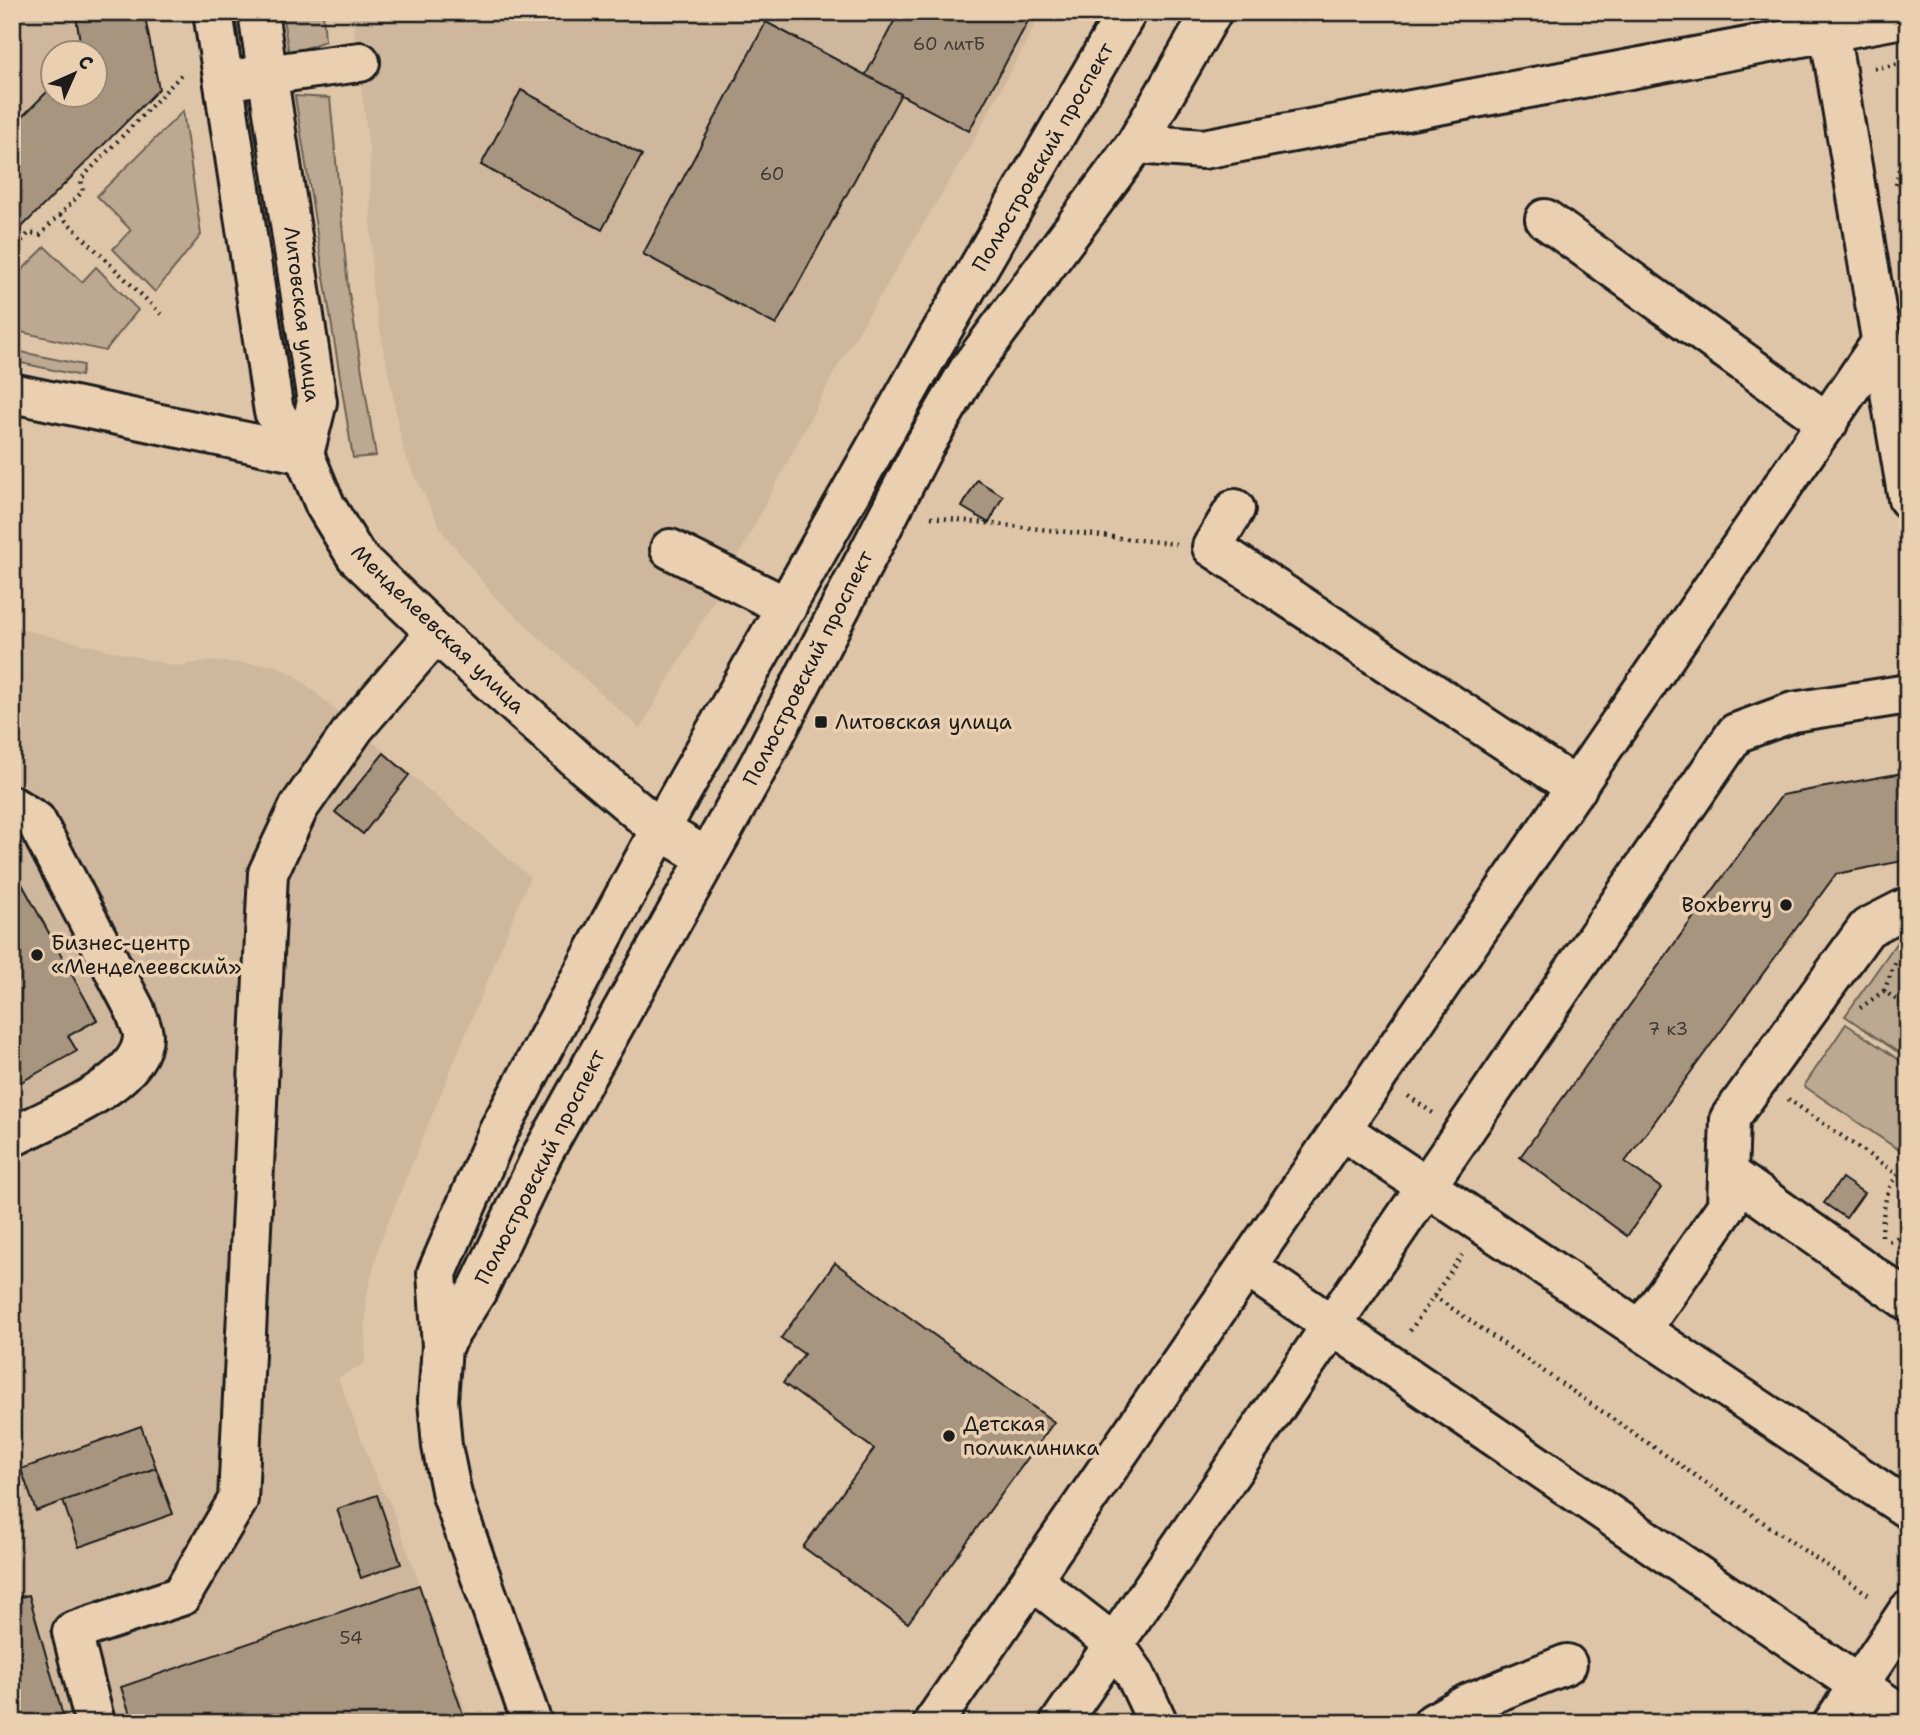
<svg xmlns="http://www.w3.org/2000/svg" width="1920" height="1735" viewBox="0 0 1920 1735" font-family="'Shantell Sans',sans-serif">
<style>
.built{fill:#ceb79c;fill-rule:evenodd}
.green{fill:#bda991;stroke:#6c6256;stroke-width:2}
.building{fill:#a89580;stroke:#1c1c1c;stroke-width:2}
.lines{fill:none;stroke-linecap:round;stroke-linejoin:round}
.minor-casing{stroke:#1c1c1c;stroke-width:44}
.major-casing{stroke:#1c1c1c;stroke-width:44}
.path{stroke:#1c1c1c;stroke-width:4.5;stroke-dasharray:2 5;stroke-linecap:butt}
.minor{stroke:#ead0b1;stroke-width:38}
.major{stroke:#ead0b1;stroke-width:38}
.poi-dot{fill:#1c1c1c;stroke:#ead0b1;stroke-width:2.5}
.labels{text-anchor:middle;stroke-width:7;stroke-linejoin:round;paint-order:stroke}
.number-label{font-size:18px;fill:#3f3a35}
.street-label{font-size:21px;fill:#1c1c1c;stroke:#ead0b1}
.poi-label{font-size:21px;fill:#1c1c1c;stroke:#ead0b1;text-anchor:start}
</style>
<rect width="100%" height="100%" fill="#dec5a8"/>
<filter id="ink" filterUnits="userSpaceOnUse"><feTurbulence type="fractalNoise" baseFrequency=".0143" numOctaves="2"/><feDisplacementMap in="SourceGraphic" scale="14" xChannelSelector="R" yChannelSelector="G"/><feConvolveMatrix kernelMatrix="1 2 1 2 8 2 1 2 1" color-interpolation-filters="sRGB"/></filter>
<g filter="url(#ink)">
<!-- built -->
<g class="built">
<path d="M 12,12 L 144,12 L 159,89 L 12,237 ZM 52,52 L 94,52 L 94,94 L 52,94 Z"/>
<polygon points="352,12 1042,12 974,140 835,371 727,578 640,729 494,596 442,531 404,453 372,289 370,156"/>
<polygon points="12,627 175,666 209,661 274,665 295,675 530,877 380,1242 366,1298 365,1363 338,1378 379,1485 391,1505 470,1723 12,1723"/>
</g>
<!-- green -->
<g class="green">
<polygon points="282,12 323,12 325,41 289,54"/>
<polygon points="295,96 330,98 348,287 376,456 353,458"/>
<polygon points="183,111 201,235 155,292 113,249 131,230 97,196"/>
<polygon points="45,247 82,282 96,267 138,310 105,351 12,330 12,280"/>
<polygon points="12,350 83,365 81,376 12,361"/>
<polygon points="1908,940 1908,1059 1845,1016 1897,942"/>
<polygon points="1846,1024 1908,1066 1908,1156 1804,1086"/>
</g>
<!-- building -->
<g class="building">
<polygon points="75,12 144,12 159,89 12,237 12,127 52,87 52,94 94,94 94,52 82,52"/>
<polygon points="899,12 1033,12 969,131 865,76"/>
<polygon points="766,22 901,94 776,325 643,254"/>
<polygon points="521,90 642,155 602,230 481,165"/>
<polygon points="977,480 1003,496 989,523 962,507"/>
<polygon points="384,753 409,775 363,834 335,812"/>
<polygon points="1908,772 1908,860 1836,874 1625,1162 1661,1188 1627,1236 1520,1157 1782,795"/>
<polygon points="22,884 97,1020 68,1036 77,1051 12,1087 12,889"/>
<polygon points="1842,1178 1864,1193 1846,1218 1824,1203"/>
<polygon points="835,1263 1054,1422 908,1623 803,1547 874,1449 783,1383 804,1354 781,1338"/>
<polygon points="141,1426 156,1468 36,1511 21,1469"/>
<polygon points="156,1468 173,1514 79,1547 63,1501"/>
<polygon points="377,1495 401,1564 361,1578 337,1509"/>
<polygon points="419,1585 466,1723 133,1723 121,1687"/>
<polygon points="29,1595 65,1723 12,1723 12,1599"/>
</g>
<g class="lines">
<defs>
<g id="minor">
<polyline points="213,12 274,412 304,454 325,505 356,556 436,633 575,758 660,830 706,857"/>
<polyline points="258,12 317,402 304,454"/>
<polyline points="1826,12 1908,499"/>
<polyline points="243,78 360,62"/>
<polyline points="1136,144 1203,149 1908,17"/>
<polyline points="1545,219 1828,423"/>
<polyline points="12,393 304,454"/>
<polyline points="1235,509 1212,547 1577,788"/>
<polyline points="670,549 787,607"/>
<path d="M 12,806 L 36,821 L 135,1010 C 137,1018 143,1028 143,1036 C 142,1083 49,1118 12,1137"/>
<polyline points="1342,1130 1908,1509"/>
<polyline points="1728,1173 1908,1301"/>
<polyline points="1247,1267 1908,1719"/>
<polyline points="1641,1330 1727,1206 1730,1118 1867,928 1908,907"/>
<polyline points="1032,1580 1114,1644 1135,1674 1158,1723"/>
<polyline points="95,1723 72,1632 181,1596 238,1500 268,873 299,807 355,727 436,633"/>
<polyline points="933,1723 1883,340"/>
<polyline points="1060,1723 1736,733 1793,712 1908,694"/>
<polyline points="1433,1723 1469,1703 1567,1664"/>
<polyline points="1833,1723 1908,1611"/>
</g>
<g id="major">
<polyline points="442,1346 478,1289 543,1153 758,767 923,448 970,368 1136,144 1212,12"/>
<polyline points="532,1723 452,1495 442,1446 438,1400 442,1346 437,1273 499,1130 660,830 933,346 1127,12"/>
</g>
</defs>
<!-- minor casing -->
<use href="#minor" class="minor-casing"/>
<!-- major casing -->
<use href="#major" class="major-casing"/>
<!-- path -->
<g class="path">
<polyline points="1874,68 1908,63"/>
<polyline points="1896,185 1899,169 1908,153"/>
<polyline points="1899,200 1908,215"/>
<polyline points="60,215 162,315"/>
<polyline points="12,251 29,233 40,235 83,191 81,179 184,72"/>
<polyline points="931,517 1176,544"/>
<polyline points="1884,991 1896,961 1903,956"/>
<polyline points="1860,1008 1884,991 1908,1008"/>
<polyline points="1408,1096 1433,1113"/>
<polyline points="1788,1099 1897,1174"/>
<path d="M 1882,1236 C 1883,1210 1884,1182 1908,1167"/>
<polyline points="1889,1241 1908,1233"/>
<polyline points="1434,1296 1872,1597"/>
<polyline points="1410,1331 1462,1255"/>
</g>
<!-- minor -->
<use href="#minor" class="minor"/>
<!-- major -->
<use href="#major" class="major"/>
</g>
</g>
<!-- markers -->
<g class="poi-dot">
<rect x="814" y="715" width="14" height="14" rx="3.5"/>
<circle cx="1786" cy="905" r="7"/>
<circle cx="37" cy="955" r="7"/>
<circle cx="949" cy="1436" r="7"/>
</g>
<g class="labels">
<!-- number labels -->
<g class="number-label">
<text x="949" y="50">60 литБ</text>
<text x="772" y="180">60</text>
<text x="1668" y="1035">7 к3</text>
<text x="351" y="1644">54</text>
</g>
<!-- street labels -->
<g class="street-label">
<text transform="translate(1043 157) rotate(-60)" y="7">Полюстровский проспект</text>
<text transform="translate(302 314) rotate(83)" y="7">Литовская улица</text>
<text transform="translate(438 629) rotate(44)" y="7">Менделеевская улица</text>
<text transform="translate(808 668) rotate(-63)" y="7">Полюстровский проспект</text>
<text transform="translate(540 1167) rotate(-63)" y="7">Полюстровский проспект</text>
</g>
<!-- poi labels -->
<g class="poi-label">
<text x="835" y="729">Литовская улица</text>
<text x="1772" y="912" text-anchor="end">Boxberry</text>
<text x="51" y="950">Бизнес-центр<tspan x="51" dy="24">«Менделеевский»</tspan></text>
<text x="963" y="1431">Детская<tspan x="963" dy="24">поликлиника</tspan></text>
</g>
</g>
<!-- margin -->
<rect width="1920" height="1735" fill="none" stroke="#ead0b1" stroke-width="42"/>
<rect x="21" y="21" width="1878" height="1693" fill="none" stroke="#1c1c1c" stroke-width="2.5" filter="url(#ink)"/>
<!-- north arrow -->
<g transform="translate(74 74) rotate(45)"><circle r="33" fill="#ead0b1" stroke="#988875" stroke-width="2"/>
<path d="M0-5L12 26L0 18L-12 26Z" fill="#1c1c1c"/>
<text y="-10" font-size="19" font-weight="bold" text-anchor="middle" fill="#1c1c1c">С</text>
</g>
</svg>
